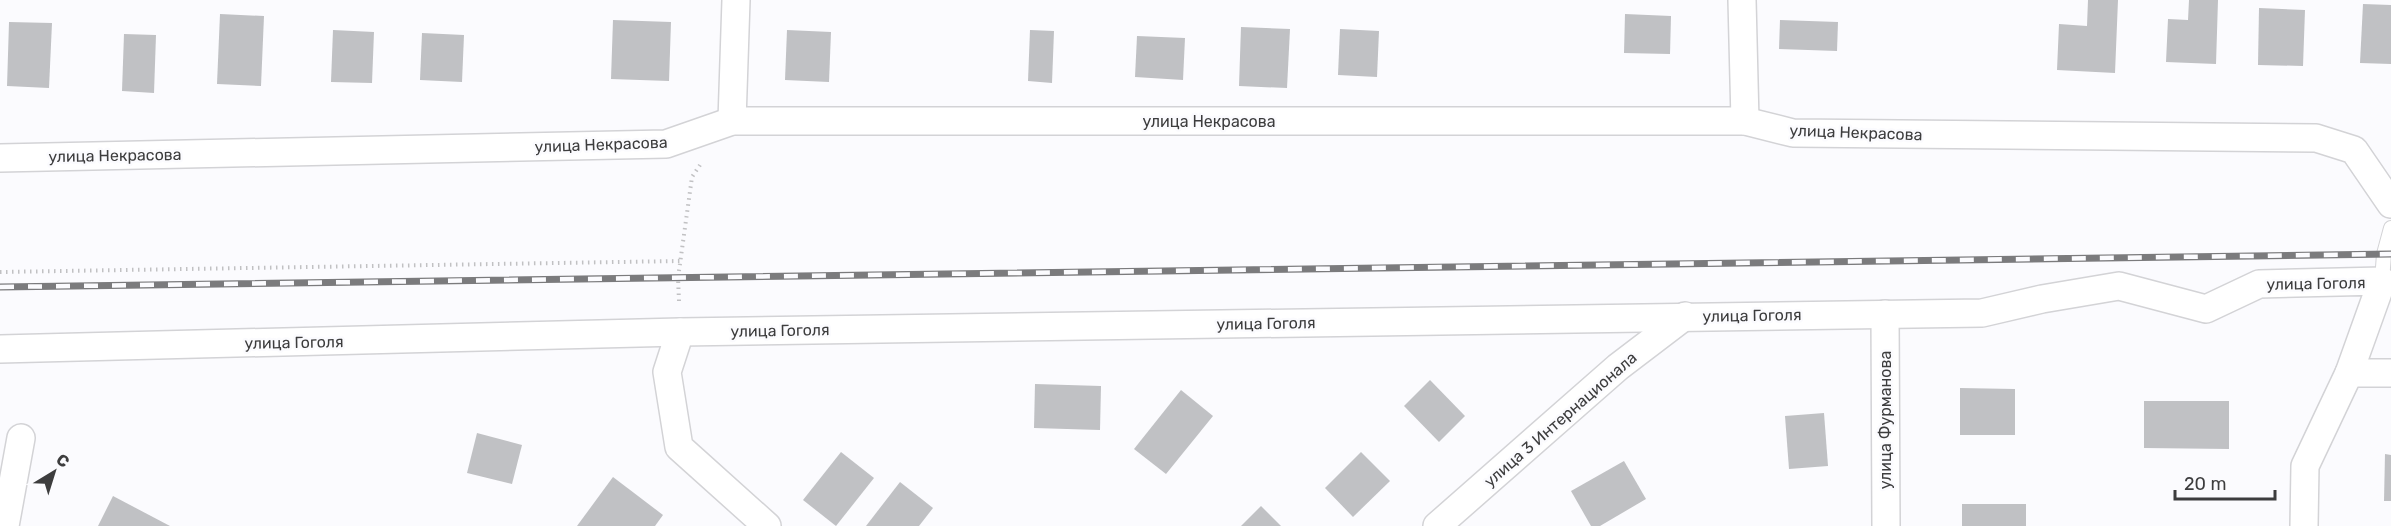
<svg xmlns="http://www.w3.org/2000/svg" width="2391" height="526" viewBox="0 0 2391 526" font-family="Rubik,sans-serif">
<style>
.building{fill:#c0c1c4}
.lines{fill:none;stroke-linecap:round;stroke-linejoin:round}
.service-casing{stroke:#d3d3d6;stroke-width:16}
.minor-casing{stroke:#d3d3d6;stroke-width:30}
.path{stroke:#c1c1c3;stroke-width:4;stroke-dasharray:1.5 4.5;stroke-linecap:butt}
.service{stroke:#fff;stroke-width:14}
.minor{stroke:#fff;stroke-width:27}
.rail-casing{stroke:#7b7b7d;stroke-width:7}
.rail{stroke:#fbfbfe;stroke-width:4.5;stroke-dasharray:14;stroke-linecap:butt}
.labels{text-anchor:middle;stroke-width:5;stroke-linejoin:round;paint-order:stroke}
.street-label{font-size:16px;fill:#3d3d3e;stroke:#fbfbfe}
</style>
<rect width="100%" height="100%" fill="#fbfbfe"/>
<!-- building -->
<g class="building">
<polygon points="2088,0 2118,0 2115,73 2057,70 2059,24 2087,26"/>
<polygon points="2189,0 2218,0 2216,64 2166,62 2168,19 2188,20"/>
<polygon points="2363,4 2391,5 2391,64 2360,63"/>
<polygon points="2259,8 2305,10 2303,66 2258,65"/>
<polygon points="220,14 264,16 261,86 217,84"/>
<polygon points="1625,14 1671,16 1670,54 1624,53"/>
<polygon points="613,20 671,22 669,81 611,79"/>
<polygon points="1780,20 1838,22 1837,51 1779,49"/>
<polygon points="9,22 52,23 49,88 7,86"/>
<polygon points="1241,27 1290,29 1287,88 1239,86"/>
<polygon points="1340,29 1379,31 1377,77 1338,75"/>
<polygon points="333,30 374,32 372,83 331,82"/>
<polygon points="787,30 831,32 829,82 785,80"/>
<polygon points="1030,30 1054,31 1052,83 1028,81"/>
<polygon points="422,33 464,35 462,82 420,80"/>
<polygon points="124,34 156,35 154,93 122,91"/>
<polygon points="1137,36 1185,38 1183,80 1135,77"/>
<polygon points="1430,380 1465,416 1439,442 1404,406"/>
<polygon points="1035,384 1101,386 1100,430 1034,428"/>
<polygon points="1960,388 2015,389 2015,435 1960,435"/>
<polygon points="1181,390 1213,416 1166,474 1134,449"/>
<polygon points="2144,401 2229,401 2229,449 2144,448"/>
<polygon points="1824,413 1828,466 1789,469 1785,416"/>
<polygon points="477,433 522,445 512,484 467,473"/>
<polygon points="841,452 874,478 836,526 803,500"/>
<polygon points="1361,452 1390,481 1353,517 1325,488"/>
<polygon points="2385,454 2391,455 2391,501 2384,501"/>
<polygon points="1624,461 1646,499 1600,526 1591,526 1571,491"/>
<polygon points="613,477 663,515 655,526 577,526"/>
<polygon points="900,482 933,508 919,526 866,526"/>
<polygon points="113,496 170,526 98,526"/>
<rect x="1962" y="504" width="64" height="22"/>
<polygon points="1261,506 1281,526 1241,526"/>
</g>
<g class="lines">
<defs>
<polyline id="service" points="2382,281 2384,254 2391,228"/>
<g id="minor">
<polyline points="1742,0 1745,121"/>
<polyline points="732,121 736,0"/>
<polyline points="0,158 666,144 732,121 1745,121 1793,133 2316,138 2354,150 2391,204"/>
<polyline points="1885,314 1886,526"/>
<polyline points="680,332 667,372 679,447 767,526"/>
<polyline points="0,349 680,332 1982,313 2042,299 2119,286 2206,309 2259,284 2382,281 2349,373 2391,373"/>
<polyline points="5,526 21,438"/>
<polyline points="1437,526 1618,367 1685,316"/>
<polyline points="2304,526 2305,466 2349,373"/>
</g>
</defs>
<!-- service casing -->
<use href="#service" class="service-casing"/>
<!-- minor casing -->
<use href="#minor" class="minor-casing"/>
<!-- path -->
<g class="path">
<polyline points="0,272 680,261"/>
<polyline points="679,301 678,278 692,177 700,165"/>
</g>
<!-- service -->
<use href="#service" class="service"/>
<!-- minor -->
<use href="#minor" class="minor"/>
<defs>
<polyline id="rail" points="0,287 2391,254"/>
</defs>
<!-- rail casing -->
<use href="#rail" class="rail-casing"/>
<!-- rail -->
<use href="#rail" class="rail"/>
</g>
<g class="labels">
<!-- street labels -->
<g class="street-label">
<text x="1209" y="127">улица Некрасова</text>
<text transform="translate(1856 132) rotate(2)" y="6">улица Некрасова</text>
<text transform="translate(601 144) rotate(-2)" y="6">улица Некрасова</text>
<text transform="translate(115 155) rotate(-1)" y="6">улица Некрасова</text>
<text transform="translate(2316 283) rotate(-1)" y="6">улица Гоголя</text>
<text transform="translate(1752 315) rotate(-1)" y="6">улица Гоголя</text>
<text transform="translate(1266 323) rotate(-1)" y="6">улица Гоголя</text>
<text transform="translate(780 330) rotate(-1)" y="6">улица Гоголя</text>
<text transform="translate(294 342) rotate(-1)" y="6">улица Гоголя</text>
<text transform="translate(1560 419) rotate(-41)" y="6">улица 3 Интернационала</text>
<text transform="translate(1885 420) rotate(-90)" y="6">улица Фурманова</text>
</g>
</g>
<!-- north arrow -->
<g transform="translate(54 472) rotate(38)" stroke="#fbfbfe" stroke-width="4.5" paint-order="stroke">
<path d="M0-4.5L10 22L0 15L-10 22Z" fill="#3d3d3e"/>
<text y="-9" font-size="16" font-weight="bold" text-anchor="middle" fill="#3d3d3e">С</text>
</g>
<!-- scale -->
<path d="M2175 490v9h100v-9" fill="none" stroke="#3d3d3e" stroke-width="3"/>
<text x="2184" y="490" font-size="18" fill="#3d3d3e" stroke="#fbfbfe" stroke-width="4.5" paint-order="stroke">20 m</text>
</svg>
